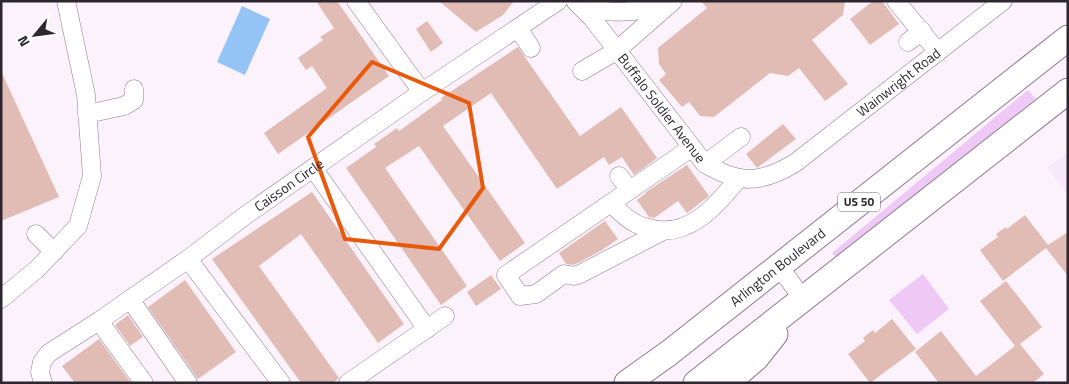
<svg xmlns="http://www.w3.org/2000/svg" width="1069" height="384" viewBox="0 0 1069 384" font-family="'Titillium Web',sans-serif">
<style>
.built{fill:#f8e8fb}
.green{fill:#eec9f5}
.water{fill:#94c3f6}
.building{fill:#e1bcb5}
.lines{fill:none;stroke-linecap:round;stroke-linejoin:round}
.minor-casing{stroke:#8d7991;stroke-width:19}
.highway-casing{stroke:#8d7991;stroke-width:27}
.minor{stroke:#fff;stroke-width:18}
.highway{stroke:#fff;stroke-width:25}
.marked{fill:none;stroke:#e8590c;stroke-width:4;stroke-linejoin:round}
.labels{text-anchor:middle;stroke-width:4;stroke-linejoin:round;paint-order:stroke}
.shield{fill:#fff;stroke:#6c666d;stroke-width:1}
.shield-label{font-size:12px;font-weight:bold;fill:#2d252f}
.street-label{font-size:14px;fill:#2d252f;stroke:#fff}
</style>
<rect width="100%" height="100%" fill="#fbf2fc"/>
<!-- built -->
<polygon class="built" points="1068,153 1068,195 1047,167"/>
<!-- green -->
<g class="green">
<polygon points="1028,90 1036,99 835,257 832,253"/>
<polygon points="923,274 949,309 917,334 889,300"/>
</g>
<!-- water -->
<polygon class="water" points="242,6 270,19 245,75 217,62"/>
<!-- building -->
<g class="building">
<polygon points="316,1 337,1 389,76 278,154 264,133 327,88 312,66 306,70 298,58 323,40 320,37 334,28"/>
<polygon points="439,1 514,1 503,15 476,32"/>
<polygon points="701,1 845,1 843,15 812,40 848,84 825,101 799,68 788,76 770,73 714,117 700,116 689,102 682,107 659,80 666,74 659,64 658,48 707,8"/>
<polygon points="873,1 882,1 899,24 870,45 850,19"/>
<polygon points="427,21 443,43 431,52 416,29"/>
<polygon points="518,47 580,136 621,107 657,158 634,175 622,157 609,165 604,157 557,189 491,93 443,126 525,243 500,261 419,146 385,168 467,286 441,305 346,168 376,147 374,144 397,128 399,131 442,100 441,98"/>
<polygon points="1,71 59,197 1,221"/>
<polygon points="783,124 796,139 757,168 746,154"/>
<polygon points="687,165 709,196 687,213 678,201 654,218 649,217 637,200 646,193 646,192"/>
<polygon points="312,192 404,324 378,343 301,234 259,266 339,378 333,383 301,383 212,259"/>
<polygon points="1025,215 1048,245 1068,232 1068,276 1046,248 1003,281 980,250 998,237 996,234 1006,227 1007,229"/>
<polygon points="605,221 618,239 602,250 580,262 573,265 566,264 559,253"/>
<polygon points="491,275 501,289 476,306 467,292"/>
<polygon points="185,280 236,352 198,379 148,307"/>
<polygon points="1006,281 1042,327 1020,344 1044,374 1033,383 939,383 915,352 941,331 976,376 1015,346 980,301"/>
<polygon points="128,315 143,337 130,346 115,325"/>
<polygon points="892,319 916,349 870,383 848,354 865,341 863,338 873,330 875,333"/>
<polygon points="99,339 131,383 75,383 62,366"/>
</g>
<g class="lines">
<defs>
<g id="minor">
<polyline points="356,1 422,92"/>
<path id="s1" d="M 575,1 L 592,18 L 705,164 C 740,184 760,184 795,163 L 1003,1"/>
<polyline points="896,1 938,52"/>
<path d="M 582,8 C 616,14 633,13 665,4"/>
<polyline points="518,28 531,48"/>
<polyline points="908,42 922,31"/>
<polyline points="582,71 616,51 673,1"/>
<polyline points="87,114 124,106 134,100 134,89"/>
<polyline points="705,164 741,137"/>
<polyline points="313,168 427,329"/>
<polyline points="619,176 630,190"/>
<path d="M 611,203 C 618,210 626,219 635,223 C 639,226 645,227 649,228 C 688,240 717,205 739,178"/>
<polyline points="661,232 580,274 574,276 564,274 536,294 520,296 506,275 691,148"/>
<polyline points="36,234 54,252"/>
<polyline points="188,259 281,383"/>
<polyline points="778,265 803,299"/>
<polyline points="1,299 37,269 78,226 92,176 86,95 66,1"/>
<polyline points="130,299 188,383"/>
<polyline points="99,321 144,383"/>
<path id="s2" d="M 43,383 L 40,372 L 42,362 L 49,353 L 99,321 L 188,259 L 246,215 L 422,92 L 558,1"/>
<polyline points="348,383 445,316"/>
</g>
<g id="highway">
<path id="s3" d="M 627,383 L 669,353 L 1068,38"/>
<polyline points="696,383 1068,91"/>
<polyline points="727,383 756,358 775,334"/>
</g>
</defs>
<!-- minor casing -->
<use href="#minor" class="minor-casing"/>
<!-- highway casing -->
<use href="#highway" class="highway-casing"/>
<!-- minor -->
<use href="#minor" class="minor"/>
<!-- highway -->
<use href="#highway" class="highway"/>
</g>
<!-- marked area -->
<path class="marked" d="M 372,62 L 469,103 L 483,188 L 439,249 L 345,239 L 308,137 Z"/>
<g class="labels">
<!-- shield labels -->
<rect class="shield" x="838" y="192.5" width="42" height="19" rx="4"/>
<g class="shield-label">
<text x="859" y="206">US 50</text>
</g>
<!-- street labels -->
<g class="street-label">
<text dy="5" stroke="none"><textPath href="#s1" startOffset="436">Wainwright Road</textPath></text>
<text dy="5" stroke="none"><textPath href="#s1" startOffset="138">Buffalo Soldier Avenue</textPath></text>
<text dy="5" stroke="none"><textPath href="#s2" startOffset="326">Caisson Circle</textPath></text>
<text dy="5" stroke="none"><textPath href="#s3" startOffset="190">Arlington Boulevard</textPath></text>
</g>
</g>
<!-- border -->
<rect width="1069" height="384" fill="none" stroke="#2d252f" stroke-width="5"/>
<!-- north arrow -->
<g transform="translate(35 35) rotate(241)" stroke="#ffffff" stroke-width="4" paint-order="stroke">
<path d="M0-4L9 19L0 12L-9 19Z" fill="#2d252f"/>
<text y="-8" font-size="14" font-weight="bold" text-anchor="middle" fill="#2d252f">N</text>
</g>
</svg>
